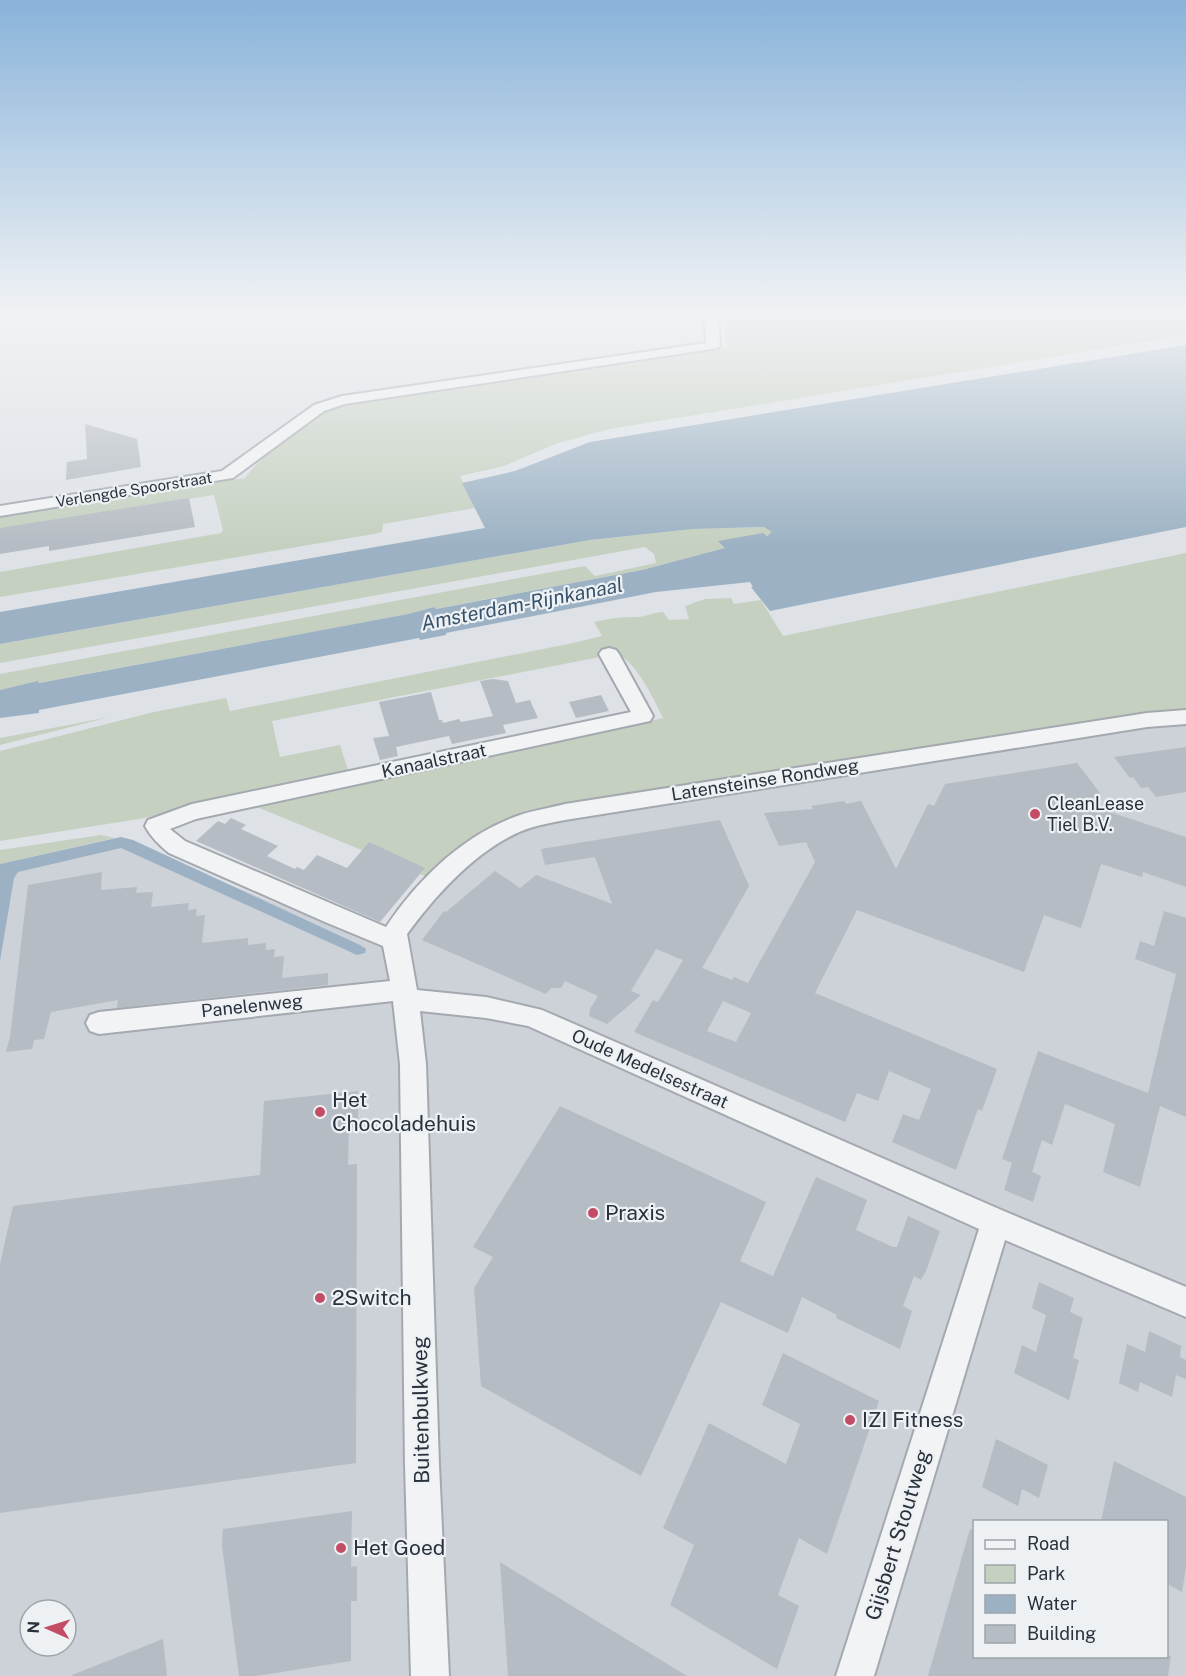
<svg xmlns="http://www.w3.org/2000/svg" width="1186" height="1676" viewBox="0 0 1186 1676" font-family="'Public Sans',sans-serif">
<rect width="100%" height="100%" fill="#dee2e7"/>
<path fill="#cdd1d8" fill-rule="evenodd" d="M1186,701V1676H0V924L13,869L123,842L380,945L449,850L545,802ZM974,1522H1166V1656H974ZM30,1610H66V1646H30Z"/>
<path fill="#c5d0c0" d="M723,312H1186V335L610,429L558,443L504,466L460,476L475,508L383,524L382,532L374,534L0,597V572L221,533L223,530L214,495L0,529V515L245,478C256,461 313,414 332,408L727,348Z
M764,527L772,530V534L723,545L726,548L642,570L435,609L434,607L409,614L0,690V674L579,567L585,566L595,576L656,563L654,554L645,547L0,663V644L590,540L693,529Z
M1186,553V710L746,778L547,806L486,831L458,846L427,877L257,807L663,718C655,701 634,657 615,654L272,721L280,757L340,745L350,776L139,819L0,841V751L154,712L226,698L230,711L573,643L602,636L594,622C610,618 623,617 639,617C647,616 655,612 663,612L669,620L689,619L685,606L705,599L731,598L734,604L761,600L783,636Z
M110,717L0,745V738Z
M101,835L115,838L0,864V850Z"/>
<path fill="#9cb2c4" d="M1186,345V527L770,611L751,587H753L750,582L656,592L446,633V635L420,640L419,638L39,710V713L0,718V690L38,681L39,683L408,614L434,607L436,609L642,570L725,548L718,541L763,533L767,536L772,532L764,527L693,529L590,540L0,644V612L485,528L462,483L515,471L590,442Z
M121,837L133,840L360,945L366,949L365,953L357,955L121,848L18,872L14,878L0,961V864Z"/>
<path fill="#b6bcc3" fill-rule="evenodd" d="M85,424L137,439L141,467L66,480L67,462L87,459Z
M189,498L195,527L49,551V546L0,554V528Z
M493,679L508,681L516,703L530,700L538,718L503,725L506,733L452,744L449,736L396,747L398,756L380,760L373,738L389,736L379,702L431,692L439,720H442L443,723L459,719L461,722L493,716L480,681Z
M601,695L609,711L576,718L569,702Z
M1186,747V792L1156,797L1148,787L1141,788L1133,777L1130,778L1114,757Z
M1077,763L1100,793L1094,807L1186,837V887L1143,872L1142,877L1101,864L1081,928L1044,915L1024,972L857,910L815,993L997,1069L982,1111L978,1109L956,1170L892,1142L903,1114L919,1120L931,1089L889,1071L878,1101L857,1093L845,1122L634,1032L653,1000L658,1002L683,960L656,949L631,991L641,995L607,1024L589,1016L590,1009L598,996L565,981L561,988H551L546,994L422,940L444,911L446,912L495,871L520,888L536,875L612,904L595,857L545,865L541,849L720,820L749,886L702,968L732,980L734,977L748,983L815,862L806,842L779,846L764,813L813,809L811,806L844,801L846,804L861,801L896,869L928,804L934,806L945,784ZM723,1001L751,1013L736,1042L707,1031Z
M231,818L246,825L241,829L278,846L267,856L295,869L297,867L304,870L317,855L347,868L369,842L425,868L380,922L196,841L218,821L225,824Z
M102,872L101,890L137,887L136,893L153,892L151,907L189,903L188,910L197,909L196,916L205,915L202,943L248,938V945L266,943V950L275,949L274,957L284,956L282,978L328,973V985L117,1008L118,1000L51,1012L44,1039L34,1040L32,1049L6,1052L10,1037L28,885Z
M1164,911L1186,918V1117L1160,1106L1140,1187L1103,1172L1115,1124L1065,1104L1052,1145L1042,1140L1032,1172L1041,1176L1033,1202L1004,1190L1012,1163L1002,1159L1038,1051L1148,1093L1176,974L1135,959L1140,941L1154,946Z
M358,1091V1127L349,1128L348,1165L357,1164L356,1463L0,1513V1264L13,1206L260,1175L264,1101Z
M560,1106L766,1202L740,1261L773,1276L816,1177L867,1200L856,1230L893,1247H897L908,1216L940,1231L926,1271L921,1280L914,1276L903,1306L912,1311L900,1349L836,1318L837,1315L802,1297L788,1333L721,1302L641,1476L481,1386L474,1288L493,1257L473,1247Z
M1039,1282L1074,1298L1070,1312L1083,1318L1073,1358L1079,1360L1069,1400L1014,1373L1022,1345L1036,1352L1046,1315L1032,1308Z
M1149,1331L1181,1346L1180,1357L1186,1360V1379L1176,1375L1172,1397L1140,1382L1138,1392L1119,1383L1127,1344L1145,1352Z
M783,1353L879,1401L827,1554L799,1538L778,1595L799,1606L777,1669L670,1605L694,1545L663,1528L709,1423L786,1464L800,1424L762,1405Z
M996,1439L1048,1465L1039,1498L1022,1489L1018,1506L982,1487Z
M1114,1461L1186,1497V1567L1182,1592L1167,1584V1521H1101Z
M352,1511L351,1567L357,1566V1601H351V1661L256,1676H239L222,1546L223,1529Z
M970,1529H975V1656H1171L1168,1676H928Z
M500,1562L687,1676H508Z
M163,1639L167,1676H73L72,1675Z"/>
<g fill="none" stroke-linecap="round" stroke-linejoin="round">
<g stroke="#a4a9b0" stroke-width="4">
<path id="minor" d="M704,312H718L720,345L718,348L345,404L324,411L233,478L0,516V506L222,471L314,405L342,396L706,343Z
M609,648L616,650L619,654L653,716L650,721L196,819L170,829L185,841L386,927C418,879 464,834 520,815C534,810 550,808 565,804L1147,713L1186,710V724L1147,727L565,820C554,822 543,824 533,827C483,842 437,893 407,934L417,990L486,997L542,1010L1006,1212L1186,1287V1317L1005,1240L874,1676H836L979,1229L528,1026L486,1018L420,1011L426,1064L439,1465L449,1676H411L405,1465L400,1064L393,1001L99,1034L90,1031L86,1023L90,1015L99,1012L390,981L383,946L325,922L169,853C159,845 151,837 145,826L148,820L192,804L631,712L599,654L602,650Z"/>
</g>
<use href="#minor" fill="#f1f3f5" fill-rule="evenodd"/>
</g>
<linearGradient id="sky" x2="0" y2="1"><stop stop-color="#89b3da"/><stop offset="0.57" stop-color="#f0f2f4"/><stop offset="1" stop-color="#f0f2f4" stop-opacity="0"/></linearGradient>
<rect width="1186" height="546" fill="url(#sky)"/>
<g fill="#c24d65" stroke="#eef1f4" stroke-width="2">
<circle cx="1035" cy="814" r="6"/>
<circle cx="320" cy="1112" r="6"/>
<circle cx="593" cy="1213" r="6"/>
<circle cx="320" cy="1298" r="6"/>
<circle cx="850" cy="1420" r="6"/>
<circle cx="341" cy="1548" r="6"/>
</g>
<g text-anchor="middle" stroke-width="4.5" stroke-linejoin="round" paint-order="stroke">
<g font-size="15" fill="#29313c" stroke="#eef1f4">
<text transform="translate(134 490) rotate(-9)" y="5">Verlengde Spoorstraat</text>
</g>
<g font-size="18" fill="#29313c" stroke="#eef1f4">
<text transform="translate(434 761) rotate(-12)" y="6">Kanaalstraat</text>
<text transform="translate(765 780) rotate(-9)" y="6">Latensteinse Rondweg</text>
<text transform="translate(252 1006) rotate(-6)" y="6">Panelenweg</text>
<text transform="translate(650 1069) rotate(24)" y="6">Oude Medelsestraat</text>
</g>
<g font-size="18" fill="#29313c" stroke="#eef1f4" text-anchor="start">
<text x="1047" y="810">CleanLease<tspan x="1047" dy="21">Tiel B.V.</tspan></text>
</g>
<g font-size="20" font-style="italic" fill="#37526c" stroke="#eef1f4">
<text transform="translate(522 604) rotate(-11)" y="7">Amsterdam-Rijnkanaal</text>
</g>
<g font-size="21" fill="#29313c" stroke="#eef1f4" text-anchor="start">
<text x="332" y="1107">Het<tspan x="332" dy="24">Chocoladehuis</tspan></text>
<text x="605" y="1220">Praxis</text>
<text x="332" y="1305">2Switch</text>
<text x="862" y="1427">IZI Fitness</text>
<text x="353" y="1555">Het Goed</text>
</g>
<g font-size="21" fill="#29313c" stroke="#eef1f4">
<text transform="translate(421 1410) rotate(-91)" y="7">Buitenbulkweg</text>
<text transform="translate(898 1535) rotate(-73)" y="7">Gijsbert Stoutweg</text>
</g>
</g>
<rect x="973" y="1520" width="195" height="138" fill="#eef1f4" stroke="#9fa4aa" stroke-width="1.5"/>
<rect x="985" y="1540" width="30" height="9" fill="#f1f3f5" stroke="#9fa4aa" stroke-width="1.5"/>
<text x="1027" y="1550" font-size="18" fill="#29313c">Road</text>
<rect x="985" y="1565" width="30" height="18" fill="#c5d0c0" stroke="#9fa4aa" stroke-width="1.5"/>
<text x="1027" y="1580" font-size="18" fill="#29313c">Park</text>
<rect x="985" y="1595" width="30" height="18" fill="#9cb2c4" stroke="#9fa4aa" stroke-width="1.5"/>
<text x="1027" y="1610" font-size="18" fill="#29313c">Water</text>
<rect x="985" y="1625" width="30" height="18" fill="#b6bcc3" stroke="#9fa4aa" stroke-width="1.5"/>
<text x="1027" y="1640" font-size="18" fill="#29313c">Building</text>
<g transform="translate(48 1628) rotate(273)"><circle r="28" fill="#eef1f4" stroke="#9fa4aa" stroke-width="1.5"/>
<path d="M0-4.5L10 22L0 15L-10 22Z" fill="#c24d65"/>
<text y="-9" font-size="16" font-weight="bold" text-anchor="middle" fill="#29313c">N</text>
</g>
</svg>
